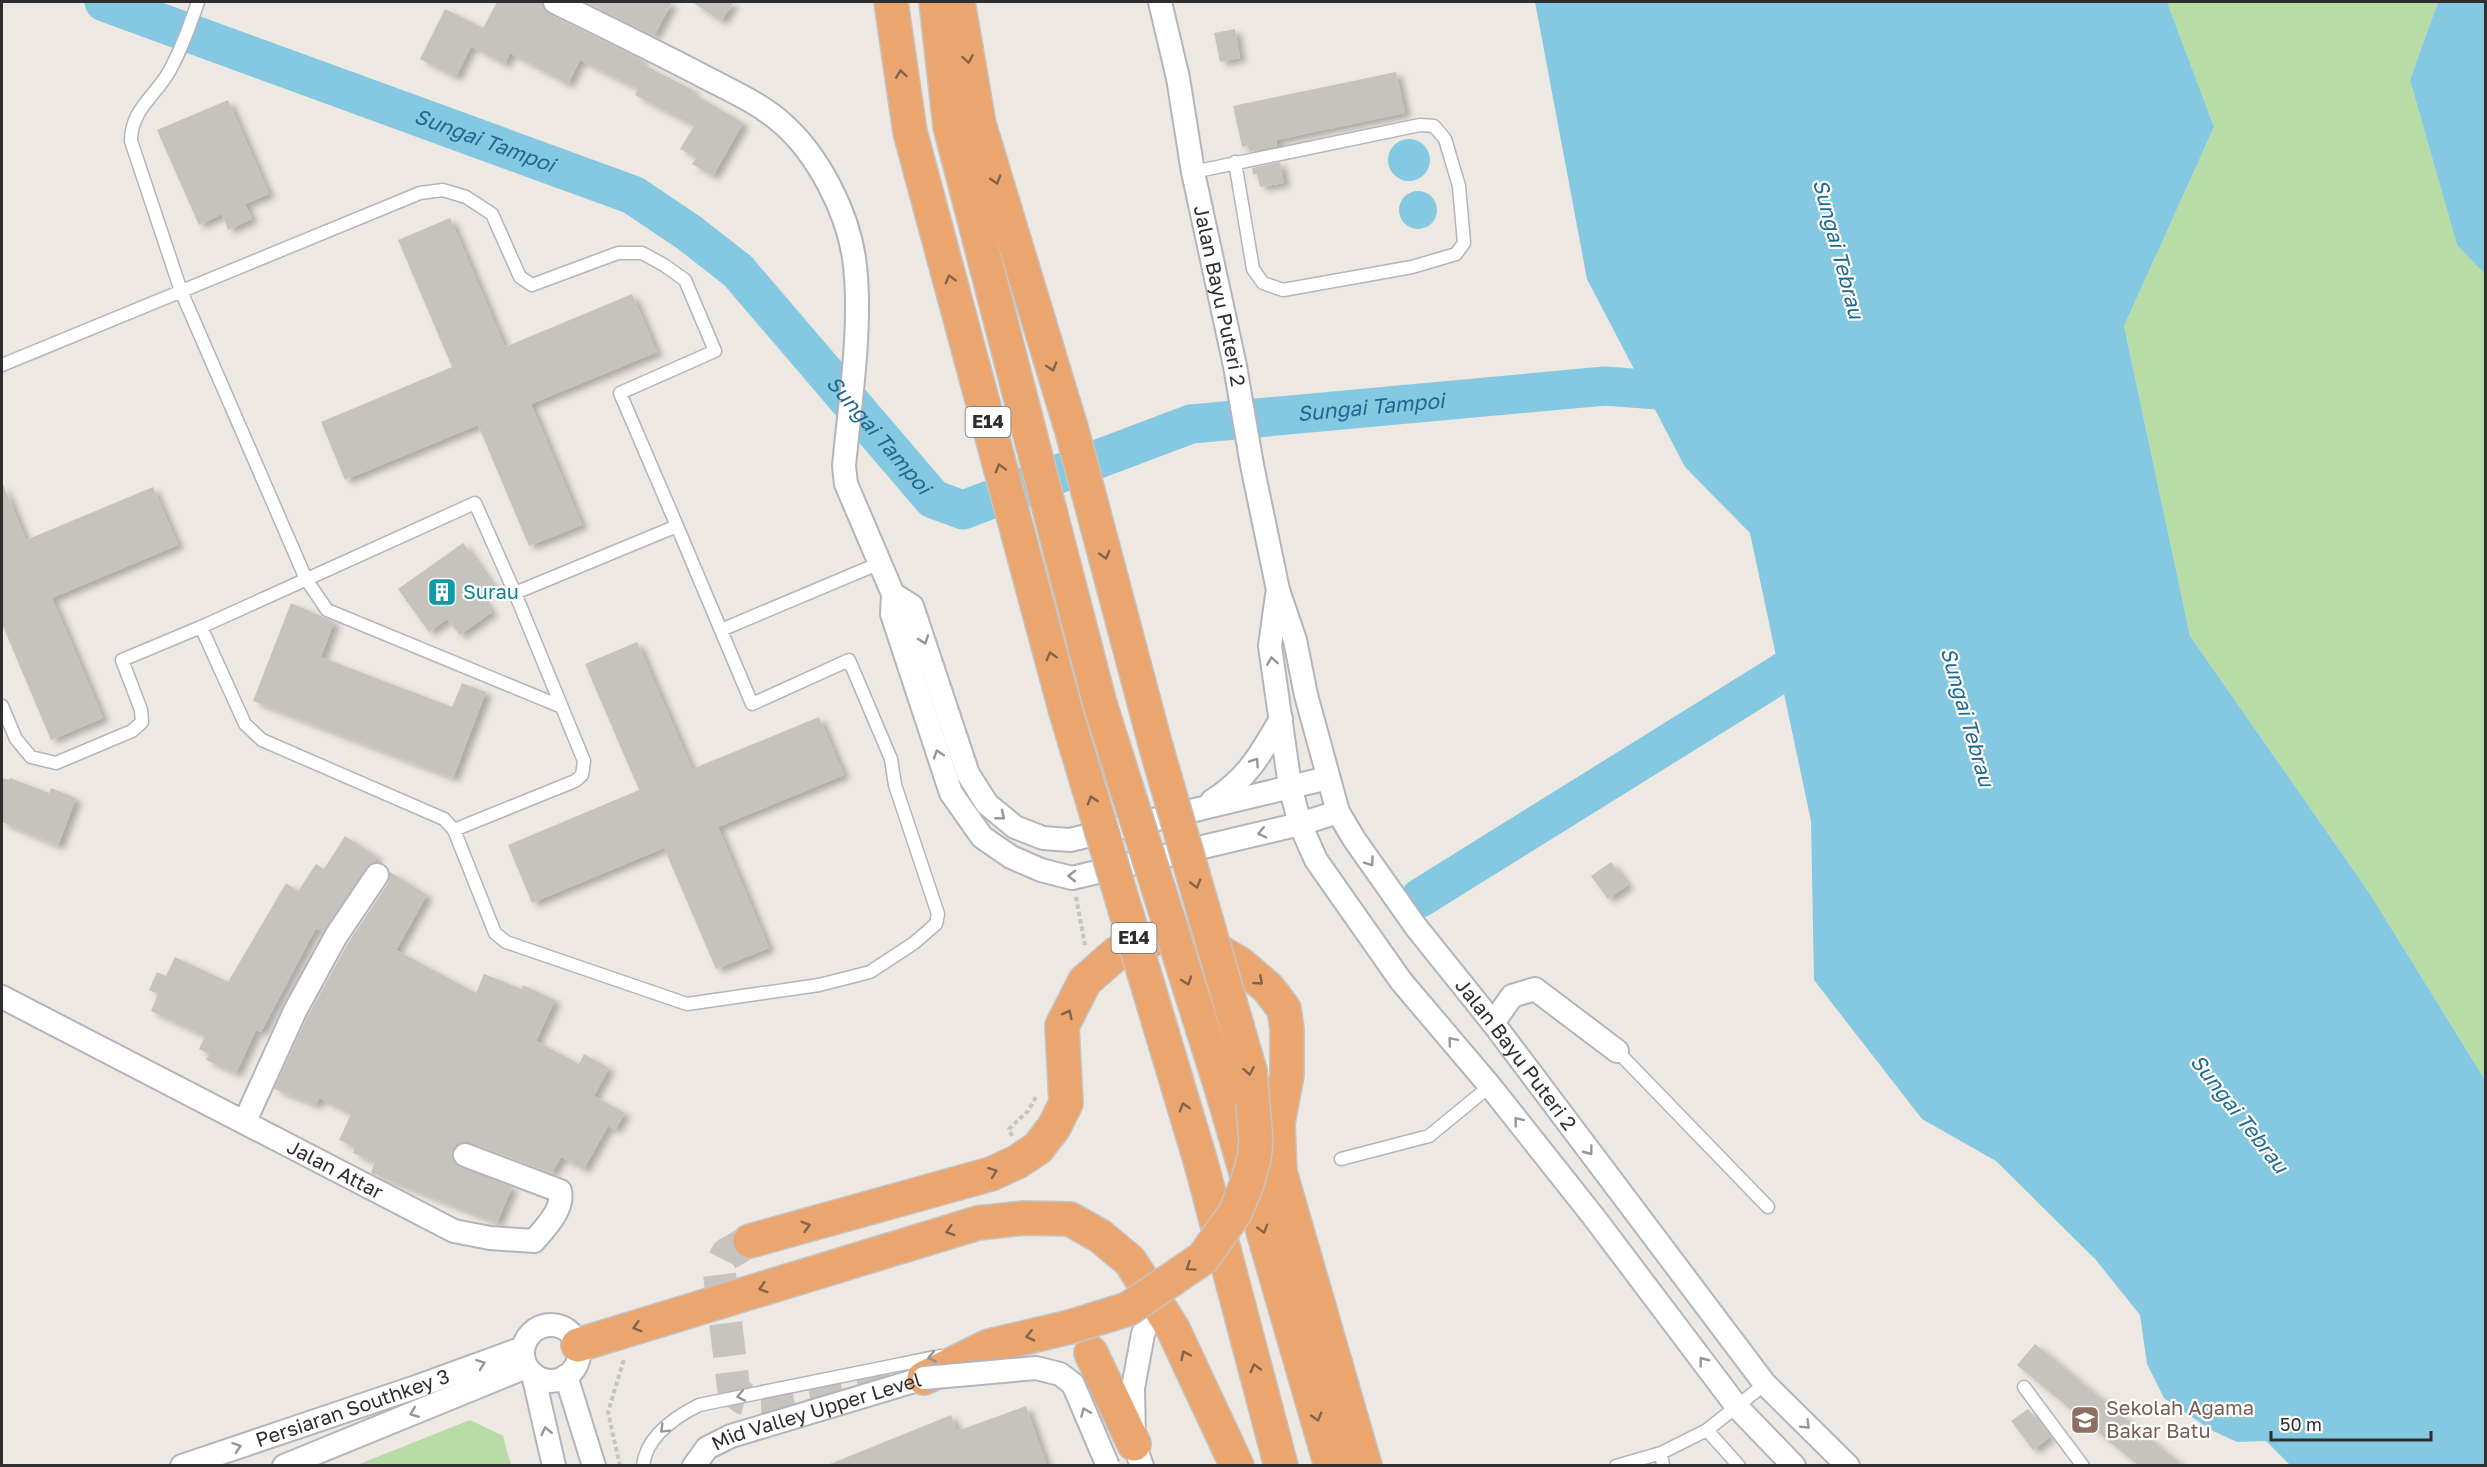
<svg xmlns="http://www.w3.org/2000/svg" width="2487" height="1467" viewBox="0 0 2487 1467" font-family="'Golos Text',sans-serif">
<defs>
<filter id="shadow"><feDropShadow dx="6" dy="4" stdDeviation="3" flood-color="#0004"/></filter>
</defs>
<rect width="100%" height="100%" fill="#ede8e2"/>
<path fill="#b8dca6" d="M2167,2H2438L2410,80L2457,245L2486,274L2485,1080L2370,894L2190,636L2124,326L2214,127Z
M470,1420L503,1436L511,1465H357Z"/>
<path fill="#84c8e1" d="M1535,2H2167L2214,127L2124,326L2190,636L2370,894L2485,1080V1465H2290L2266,1441L2237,1442L2211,1430L2164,1398L2147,1364L2140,1315L2096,1260L1996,1161L1922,1119L1814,980L1811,821L1750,533L1685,467L1587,279Z
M2438,2H2485V274L2457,245L2410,80Z
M1388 160a21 21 0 1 1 42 0a21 21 0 1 1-42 0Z
M1399 210a19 19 0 1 1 38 0a19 19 0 1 1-38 0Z"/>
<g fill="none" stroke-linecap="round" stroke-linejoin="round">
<g stroke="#84c8e1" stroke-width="39">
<path id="s1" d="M104,2L633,195L688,232L738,271L933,499L963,510L1191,424L1605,386L1697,393"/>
<path d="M1420,898L1825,646"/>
</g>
</g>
<path fill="#c6c3bd" filter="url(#shadow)" d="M497,2H542L544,9L549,14L642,60L640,63L693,90L692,93L743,123L713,176L692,164L696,158L680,149L694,126L635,95L638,89L580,60L568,84L510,53L505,64L471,46L456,77L420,59L445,9L483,28Z
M585,2H672L654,36Z
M692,2H734L721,21Z
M1235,29L1240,58L1220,62L1214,33Z
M1396,72L1405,113L1276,140L1277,146L1249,152L1248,146L1242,147L1233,106Z
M228,100L269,194L245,204L252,219L228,230L222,214L199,225L157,130Z
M1280,162L1284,183L1260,187L1257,174L1253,175L1252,168Z
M450,218L505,347L632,294L657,352L531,404L582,525L529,546L478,425L345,480L321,422L452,367L398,240Z
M2,482L26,540L153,487L178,545L52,598L103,718L51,740L2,624Z
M463,543L493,586L480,595L492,612L460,635L447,619L429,632L398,589Z
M291,603L334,622L321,657L452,707L462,683L486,692L453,778L253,701Z
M637,642L692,769L819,717L844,775L718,827L769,948L716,969L664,848L532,903L508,845L639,790L585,664Z
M2,778L9,780L10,778L49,793L51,788L76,798L58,846L2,822Z
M345,836L377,857L374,862L366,867L323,932L316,928L261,1032L256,1030L236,1073L206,1060L209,1054L199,1049L205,1036L151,1011L158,994L149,990L157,972L166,976L175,957L228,982L286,883L298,891L316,864L324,869Z
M1611,862L1628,885L1608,899L1591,876Z
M390,872L427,895L396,950L476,993L484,974L522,989L523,985L555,1000L536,1041L579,1064L584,1054L609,1068L594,1096L625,1113L615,1130L608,1126L584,1169L561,1157L552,1173L470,1142H462L456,1145L452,1157L455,1164L512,1187L497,1223L371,1173L375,1162L353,1153L355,1147L339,1140L351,1114L319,1098L316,1105L274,1089L307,1017L348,943L388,883Z
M2035,1344L2183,1466H2139L2017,1365Z
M1026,1406L1047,1466H825L951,1415L957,1431Z
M2028,1409L2050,1437L2033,1450L2011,1421Z"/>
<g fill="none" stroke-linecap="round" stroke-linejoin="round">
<path stroke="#c7c3be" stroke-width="33" stroke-dasharray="33 16" stroke-linecap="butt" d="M750,1241L727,1254L719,1270L734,1391L743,1398L754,1401L782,1400L939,1365"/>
<g stroke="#b3b4bc" stroke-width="15">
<path id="service" d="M198,2C190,25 182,48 170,70C156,96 131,109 131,141L181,291L306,579L327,610L562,707
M1193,172L1420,125L1434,126L1445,139L1459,186L1464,243L1456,254L1412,267L1283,290L1263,283L1253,269L1235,162
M2,365L420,193L443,190L466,197L492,214L520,277L532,285L618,253H642L664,265L685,280L715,351L620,393L677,526L515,593
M201,627L245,724L262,740L444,819L454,830L495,933L506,942L687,1004L819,985L870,972L914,943L936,924L938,914L895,785L891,759L849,660L752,704L677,526
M721,630L880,563
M2,706L16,739L31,757L56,763L132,731L142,722L141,710L122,660L201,627L475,503L515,593L584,761L582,775L575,781L454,830
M1617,1051L1768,1207
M1341,1159L1429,1136L1490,1086
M2024,1387L2083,1466
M1707,1430L1739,1466
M1661,1453L1663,1466
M643,1466C646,1436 675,1417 699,1405L941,1356
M1616,1466L1661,1453L1707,1430L1765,1384"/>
</g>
<g stroke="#b3b4bc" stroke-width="26">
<g id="minor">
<path d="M555,2C604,26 653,50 701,75C729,90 760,103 783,124C818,155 847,211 854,258C863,321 850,402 844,466L846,484L893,594L892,614L951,793L982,837L1011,857L1041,870L1072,878L1300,824L1338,812"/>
<path id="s2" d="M1160,2L1178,78L1193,172L1235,366L1252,465L1278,590L1295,640L1306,695L1338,812L1354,839L1416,927L1493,1023L1765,1384L1848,1466"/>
<path d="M893,594L912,606L968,774L987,804L1015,827L1043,838L1070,840L1328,778"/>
<path d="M1277,595L1270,646L1290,786L1300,824L1316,860L1401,981L1490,1086L1593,1216L1738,1408L1794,1466"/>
<path d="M1212,801C1247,779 1261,754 1281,719"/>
<path id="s3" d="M2,997L454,1231L490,1238L534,1241C546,1227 564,1209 560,1191L465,1155"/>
<path d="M1493,1023L1512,996L1535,989L1617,1051"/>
<path d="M245,1121L295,1011L336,936L377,875"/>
<circle cx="551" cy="1353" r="28"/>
<path d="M533,1374L554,1466"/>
<path d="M566,1376L594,1466"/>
<path id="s4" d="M182,1466L416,1387L523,1348"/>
<path d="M284,1466L526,1367"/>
<path id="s5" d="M694,1466L707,1448L731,1436L924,1378"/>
<path d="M1142,1466L1134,1444L1133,1388L1143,1334L1155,1300"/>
</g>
</g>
<g stroke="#c4c4c4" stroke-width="36">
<path id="motorway" d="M891,2L910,132L1066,712
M936,2L950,126L1100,704
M958,2L979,124L1072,431L1156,747
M1223,1093L1331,1466
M1201,1163L1281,1466
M750,1241L991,1174L1017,1162L1038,1148L1054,1127L1066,1103L1062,1026L1085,981L1117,953L1159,937L1203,942L1240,964L1268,988L1284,1009L1287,1029V1075L1278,1123L1280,1172L1365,1466
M578,1345L978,1223L1024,1218L1070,1219L1100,1236L1130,1261L1173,1329L1237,1466
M1091,1353L1134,1444
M924,1378L989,1346L1070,1327"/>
</g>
<path stroke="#c4c4c4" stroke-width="4" stroke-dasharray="4.5 3" stroke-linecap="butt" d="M1076,897L1085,945
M1012,1136L1009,1129L1028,1111L1036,1097
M620,1466L608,1412L624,1359"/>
<use href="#service" stroke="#fff" stroke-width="12"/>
<use href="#minor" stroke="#fff" stroke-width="22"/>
<use href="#motorway" stroke="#eba56f" stroke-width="33"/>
<g stroke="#b3b4bc" stroke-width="26" stroke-linecap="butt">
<path id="minor-bridge" d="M924,1378L1036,1368L1060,1374L1073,1384L1108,1466"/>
</g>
<g stroke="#c4c4c4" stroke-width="36" stroke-linecap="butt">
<path id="motorway-bridge" d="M1100,704L1223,1093
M1066,712L1201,1163
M1070,1327L1128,1309L1203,1258L1235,1213L1247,1183L1254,1159L1256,1141L1250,1071L1156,747"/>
</g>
<use href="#minor-bridge" stroke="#fff" stroke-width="22"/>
<use href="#motorway-bridge" stroke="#eba56f" stroke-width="33"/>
</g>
<defs><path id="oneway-chevron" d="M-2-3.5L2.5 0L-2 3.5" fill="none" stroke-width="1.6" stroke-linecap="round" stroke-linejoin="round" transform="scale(1.5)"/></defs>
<g stroke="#83644b">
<use href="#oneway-chevron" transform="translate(968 59) rotate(80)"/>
<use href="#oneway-chevron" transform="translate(901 74) rotate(-98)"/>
<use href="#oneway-chevron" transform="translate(996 180) rotate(73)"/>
<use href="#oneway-chevron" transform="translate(950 279) rotate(-105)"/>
<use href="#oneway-chevron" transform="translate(1052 367) rotate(73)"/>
<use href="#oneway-chevron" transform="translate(1000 468) rotate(-105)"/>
<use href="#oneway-chevron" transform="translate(1105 555) rotate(75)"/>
<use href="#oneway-chevron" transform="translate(1051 656) rotate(-105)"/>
<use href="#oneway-chevron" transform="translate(1092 800) rotate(-107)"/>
<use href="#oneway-chevron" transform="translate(1196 884) rotate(74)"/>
<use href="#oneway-chevron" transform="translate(1187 981) rotate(72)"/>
<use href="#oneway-chevron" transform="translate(1259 981) rotate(41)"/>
<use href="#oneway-chevron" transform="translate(1068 1014) rotate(-63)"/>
<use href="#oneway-chevron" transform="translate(1249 1071) rotate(80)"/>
<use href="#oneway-chevron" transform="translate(1184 1107) rotate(-107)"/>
<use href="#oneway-chevron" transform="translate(993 1172) rotate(-21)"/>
<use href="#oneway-chevron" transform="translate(806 1226) rotate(-16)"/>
<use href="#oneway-chevron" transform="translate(1263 1229) rotate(74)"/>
<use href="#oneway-chevron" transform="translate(950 1231) rotate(163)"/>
<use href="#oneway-chevron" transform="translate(1190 1267) rotate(146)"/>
<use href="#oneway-chevron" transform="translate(763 1288) rotate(163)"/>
<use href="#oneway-chevron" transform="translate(637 1327) rotate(163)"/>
<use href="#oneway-chevron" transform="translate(1030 1336) rotate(167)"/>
<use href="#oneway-chevron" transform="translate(1185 1355) rotate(-115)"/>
<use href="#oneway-chevron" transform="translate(1255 1368) rotate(-105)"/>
<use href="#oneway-chevron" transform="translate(1317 1417) rotate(74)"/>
</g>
<g stroke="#969696">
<use href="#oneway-chevron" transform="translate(924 640) rotate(71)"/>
<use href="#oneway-chevron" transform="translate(1272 661) rotate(-99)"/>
<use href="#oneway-chevron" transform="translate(938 754) rotate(-108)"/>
<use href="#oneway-chevron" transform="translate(1255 762) rotate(-56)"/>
<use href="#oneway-chevron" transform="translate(1001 816) rotate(39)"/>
<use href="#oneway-chevron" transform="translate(1262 833) rotate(167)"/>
<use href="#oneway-chevron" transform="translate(1370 862) rotate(55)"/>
<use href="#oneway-chevron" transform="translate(1072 876) rotate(-179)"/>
<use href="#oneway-chevron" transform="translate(1452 1041) rotate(-130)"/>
<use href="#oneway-chevron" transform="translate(1518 1121) rotate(-128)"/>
<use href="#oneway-chevron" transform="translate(1589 1151) rotate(53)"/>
<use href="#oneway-chevron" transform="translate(932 1357) rotate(169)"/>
<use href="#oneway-chevron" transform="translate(1703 1361) rotate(-127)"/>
<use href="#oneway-chevron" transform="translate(481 1364) rotate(-20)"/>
<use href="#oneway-chevron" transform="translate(741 1396) rotate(169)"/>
<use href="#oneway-chevron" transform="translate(1085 1412) rotate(-113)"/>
<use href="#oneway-chevron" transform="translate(414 1413) rotate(158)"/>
<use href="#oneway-chevron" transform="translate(1806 1425) rotate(44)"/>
<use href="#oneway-chevron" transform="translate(664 1429) rotate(135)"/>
<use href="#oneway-chevron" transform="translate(546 1431) rotate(-103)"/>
<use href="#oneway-chevron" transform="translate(237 1447) rotate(-19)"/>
</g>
<defs>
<g id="building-square" transform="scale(1.5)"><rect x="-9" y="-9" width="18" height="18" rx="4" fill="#0f9aa8" stroke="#fff"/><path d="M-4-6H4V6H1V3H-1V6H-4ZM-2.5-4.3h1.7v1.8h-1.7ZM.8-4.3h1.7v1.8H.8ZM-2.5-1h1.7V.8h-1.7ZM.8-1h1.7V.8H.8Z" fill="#fff"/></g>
<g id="school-square" transform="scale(1.5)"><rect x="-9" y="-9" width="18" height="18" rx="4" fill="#8d6e63" stroke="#fff"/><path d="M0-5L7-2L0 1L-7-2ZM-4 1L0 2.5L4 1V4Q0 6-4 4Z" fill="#fff"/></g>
</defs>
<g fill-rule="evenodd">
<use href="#building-square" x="442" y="592"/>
<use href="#school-square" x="2085" y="1420"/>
</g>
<g text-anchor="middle" stroke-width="4.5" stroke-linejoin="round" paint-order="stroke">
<g fill="#fff" stroke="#6d6d6d" stroke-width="1.5">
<rect x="965.5" y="407" width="45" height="30" rx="4.5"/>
<rect x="1111.5" y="923" width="45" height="30" rx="4.5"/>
</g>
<g font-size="18" font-weight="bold" fill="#2e2e2e">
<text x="988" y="428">E14</text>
<text x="1134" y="944">E14</text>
</g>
<g font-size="20" fill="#2e2e2e" stroke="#fff">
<text dy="7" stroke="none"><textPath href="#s2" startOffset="300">Jalan Bayu Puteri 2</textPath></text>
<text dy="7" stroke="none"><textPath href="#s2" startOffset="1131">Jalan Bayu Puteri 2</textPath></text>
<text dy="7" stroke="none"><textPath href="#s3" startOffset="375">Jalan Attar</textPath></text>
<text dy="7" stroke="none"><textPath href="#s4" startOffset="180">Persiaran Southkey 3</textPath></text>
<text dy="7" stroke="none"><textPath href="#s5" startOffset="138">Mid Valley Upper Level</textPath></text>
</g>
<g font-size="20" fill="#0d838f" stroke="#fff" text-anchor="start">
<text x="463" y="599">Surau</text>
</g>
<g font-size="20" fill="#785e54" stroke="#fff" text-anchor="start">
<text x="2106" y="1415">Sekolah Agama<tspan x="2106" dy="23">Bakar Batu</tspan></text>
</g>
<g font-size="21" font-style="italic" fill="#1f6990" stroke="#fff">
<text dy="7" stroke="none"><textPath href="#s1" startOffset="405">Sungai Tampoi</textPath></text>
<text transform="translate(1838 249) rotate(75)" y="7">Sungai Tebrau</text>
<text dy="7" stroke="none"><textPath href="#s1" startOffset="1449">Sungai Tampoi</textPath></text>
<text dy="7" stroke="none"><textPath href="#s1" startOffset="909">Sungai Tampoi</textPath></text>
<text transform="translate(1967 717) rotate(74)" y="7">Sungai Tebrau</text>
<text transform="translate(2239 1114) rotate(52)" y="7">Sungai Tebrau</text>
</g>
</g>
<rect width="2487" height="1467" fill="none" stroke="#2e2e2e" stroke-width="6"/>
<path d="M2271 1431v9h160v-9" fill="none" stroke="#2e2e2e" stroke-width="3"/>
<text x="2280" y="1431" font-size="18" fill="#2e2e2e" stroke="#ffffff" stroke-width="4.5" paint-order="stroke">50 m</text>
</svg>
